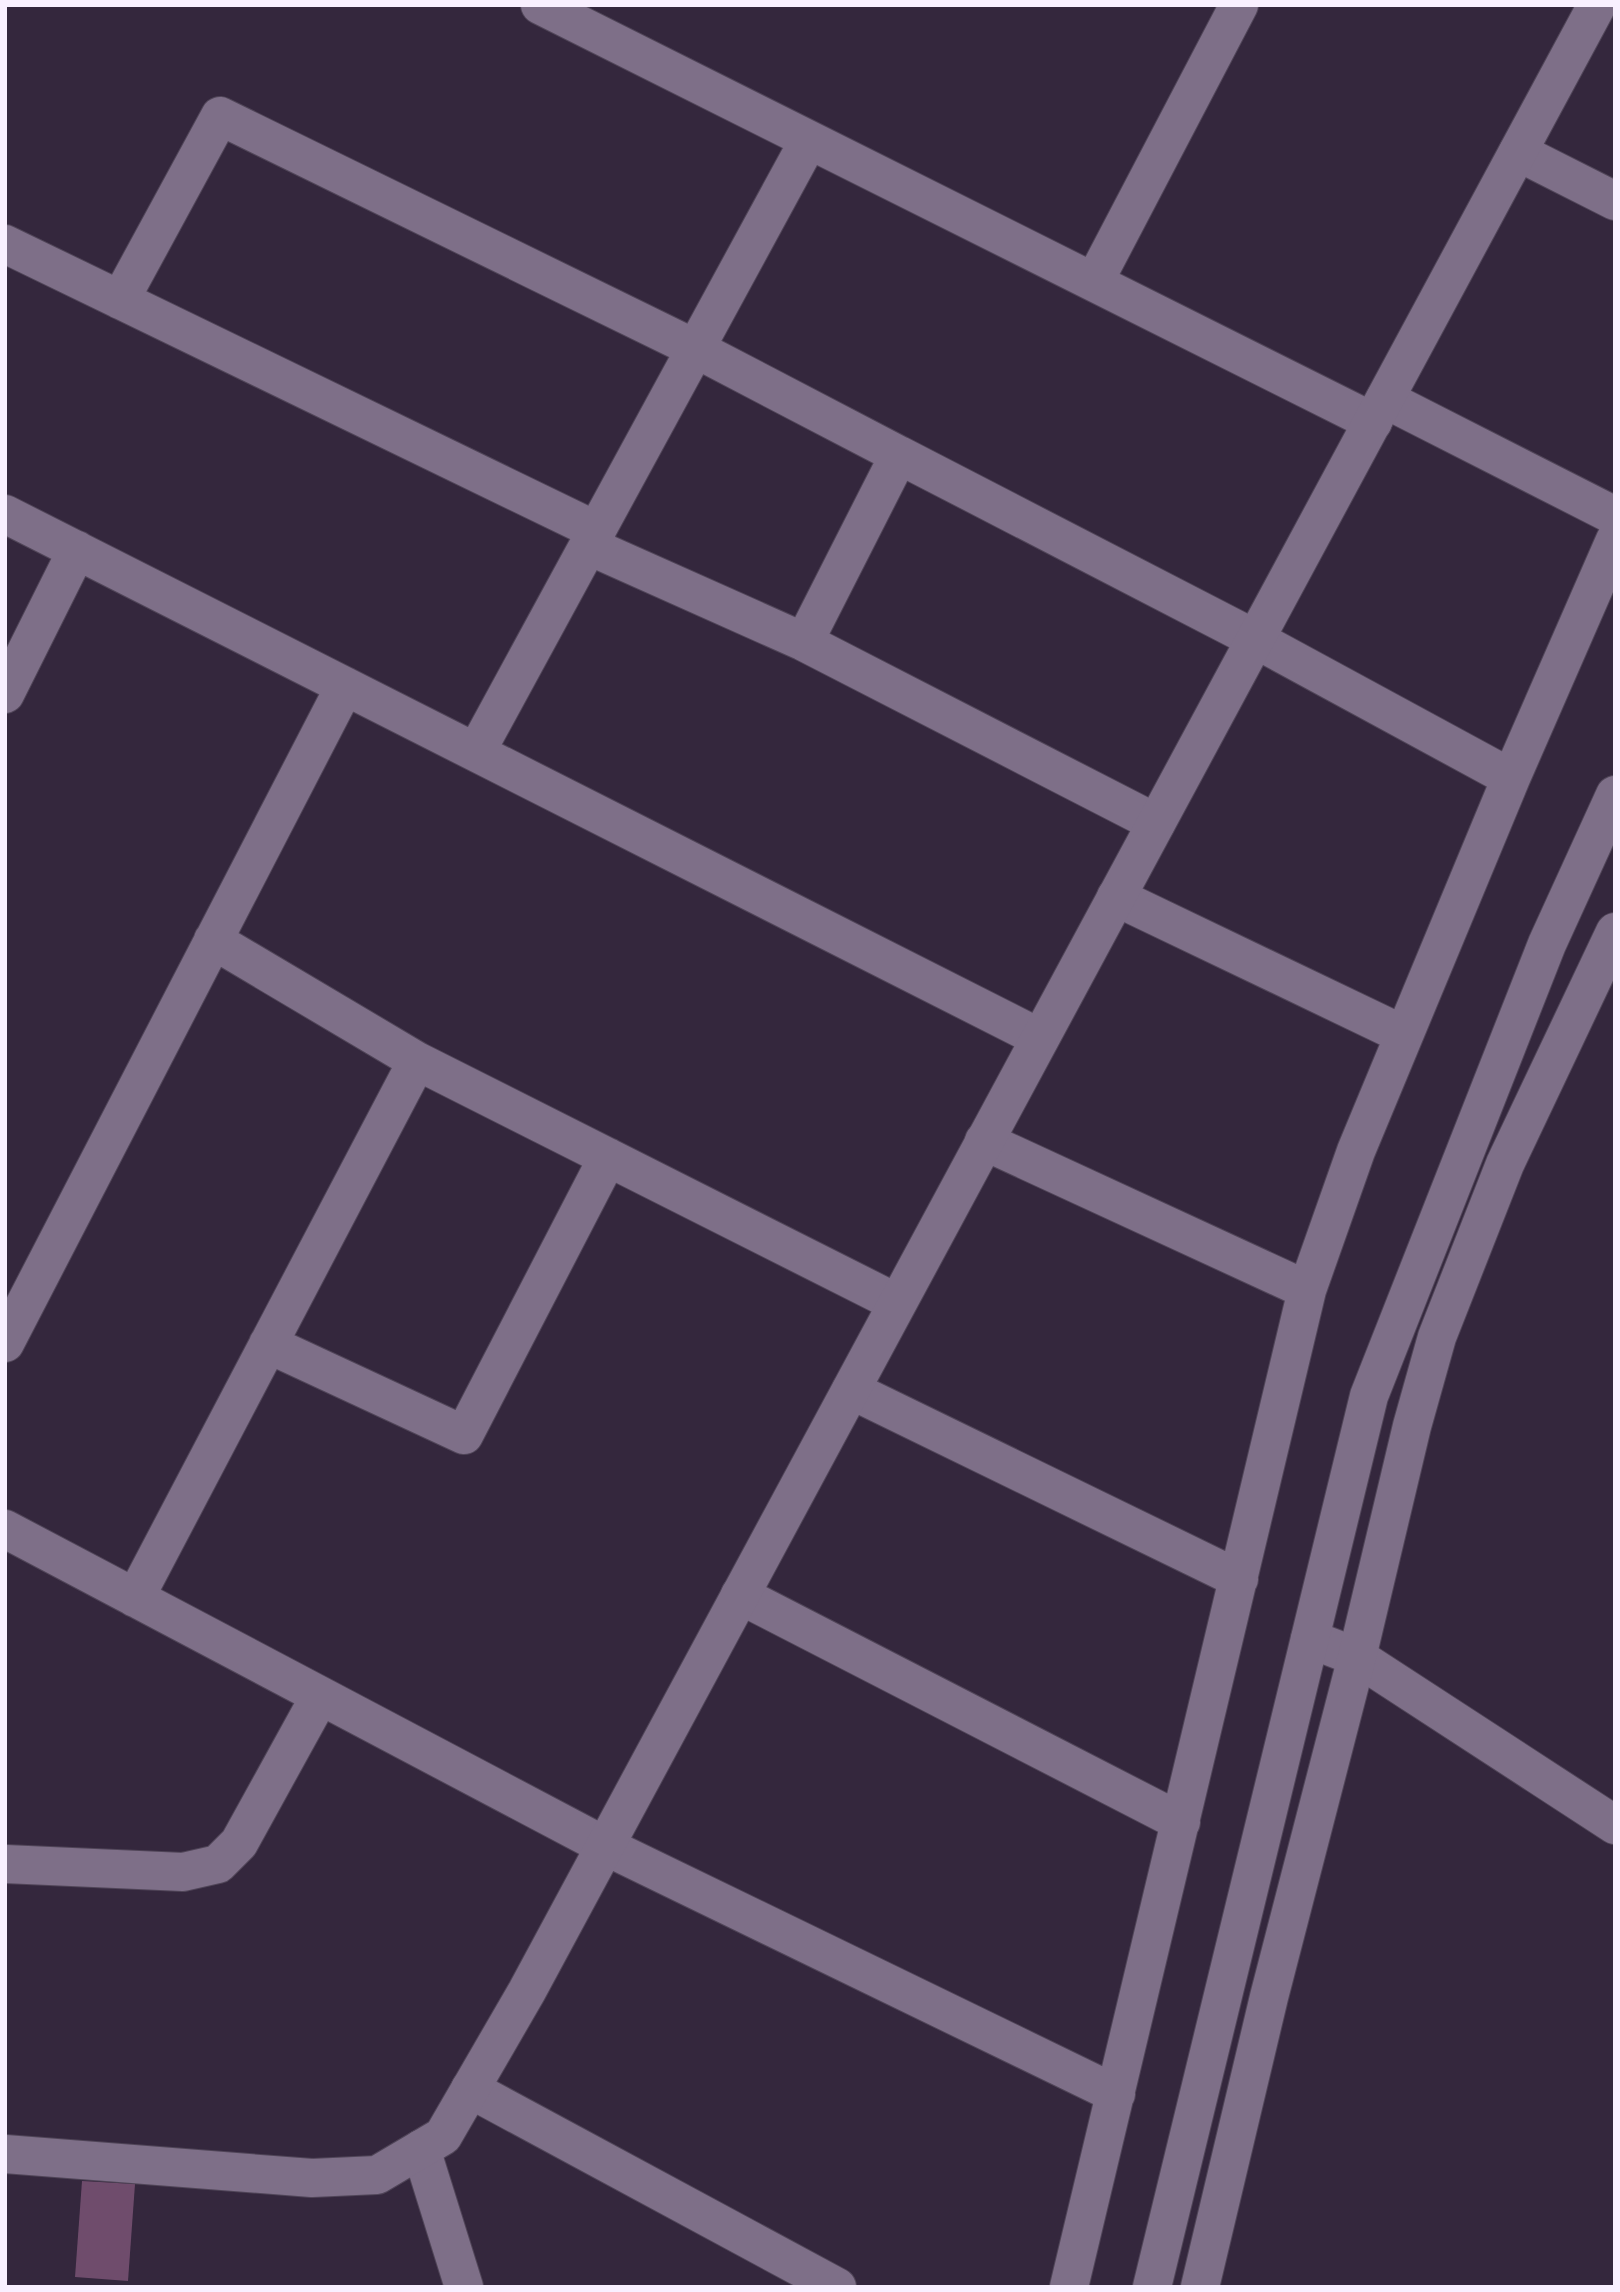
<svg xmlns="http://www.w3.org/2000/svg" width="1620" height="2292" viewBox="0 0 1620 2292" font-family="'Fira Sans Condensed',sans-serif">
<rect width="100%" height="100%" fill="#34273d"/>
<path fill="#6f4c6c" d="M82,2181L135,2184L128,2281L75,2277Z"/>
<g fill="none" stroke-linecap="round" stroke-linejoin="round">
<g stroke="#504558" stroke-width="40">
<path id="minor" d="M540,5L1373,422
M1518,152L1615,201
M5,244L597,531
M1094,282L1239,5
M120,300L220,116L696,349L899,455
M1385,399L1615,516
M5,514L1040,1038
M589,546L804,642
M5,694L77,550
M476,752L809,140
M1156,823L804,642L899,455L1255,639L1511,778
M1116,897L1404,1035
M213,940L417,1061
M984,1141L1307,1290
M5,1343L345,686
M268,1344L464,1435L608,1157
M851,1390L1239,1579
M5,1529L605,1846L1116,2094
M740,1595L1181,1822
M135,1598L417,1061L897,1303
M1310,1639L1357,1657L1615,1825
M5,1864L183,1872L218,1864L239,1843L320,1696
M470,2089L837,2287
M421,2149L464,2287
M1069,2287L1307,1290L1356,1151L1511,778L1615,540"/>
</g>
<g stroke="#504558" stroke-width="40">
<path id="tertiary" d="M5,2154L312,2178L377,2175L443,2136L527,1991L1597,5"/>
</g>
<g stroke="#504558" stroke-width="40">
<path id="secondary" d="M1152,2287L1369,1396L1547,944L1615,795
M1200,2287L1269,1997L1357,1657L1412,1426L1437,1337L1505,1164L1615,932"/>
</g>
<use href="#minor" stroke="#7e6f88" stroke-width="38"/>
<use href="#tertiary" stroke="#7e6f88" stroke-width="38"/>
<use href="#secondary" stroke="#7e6f88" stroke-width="38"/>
</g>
<rect width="1620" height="2292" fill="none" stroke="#f9f0ff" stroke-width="14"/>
</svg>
